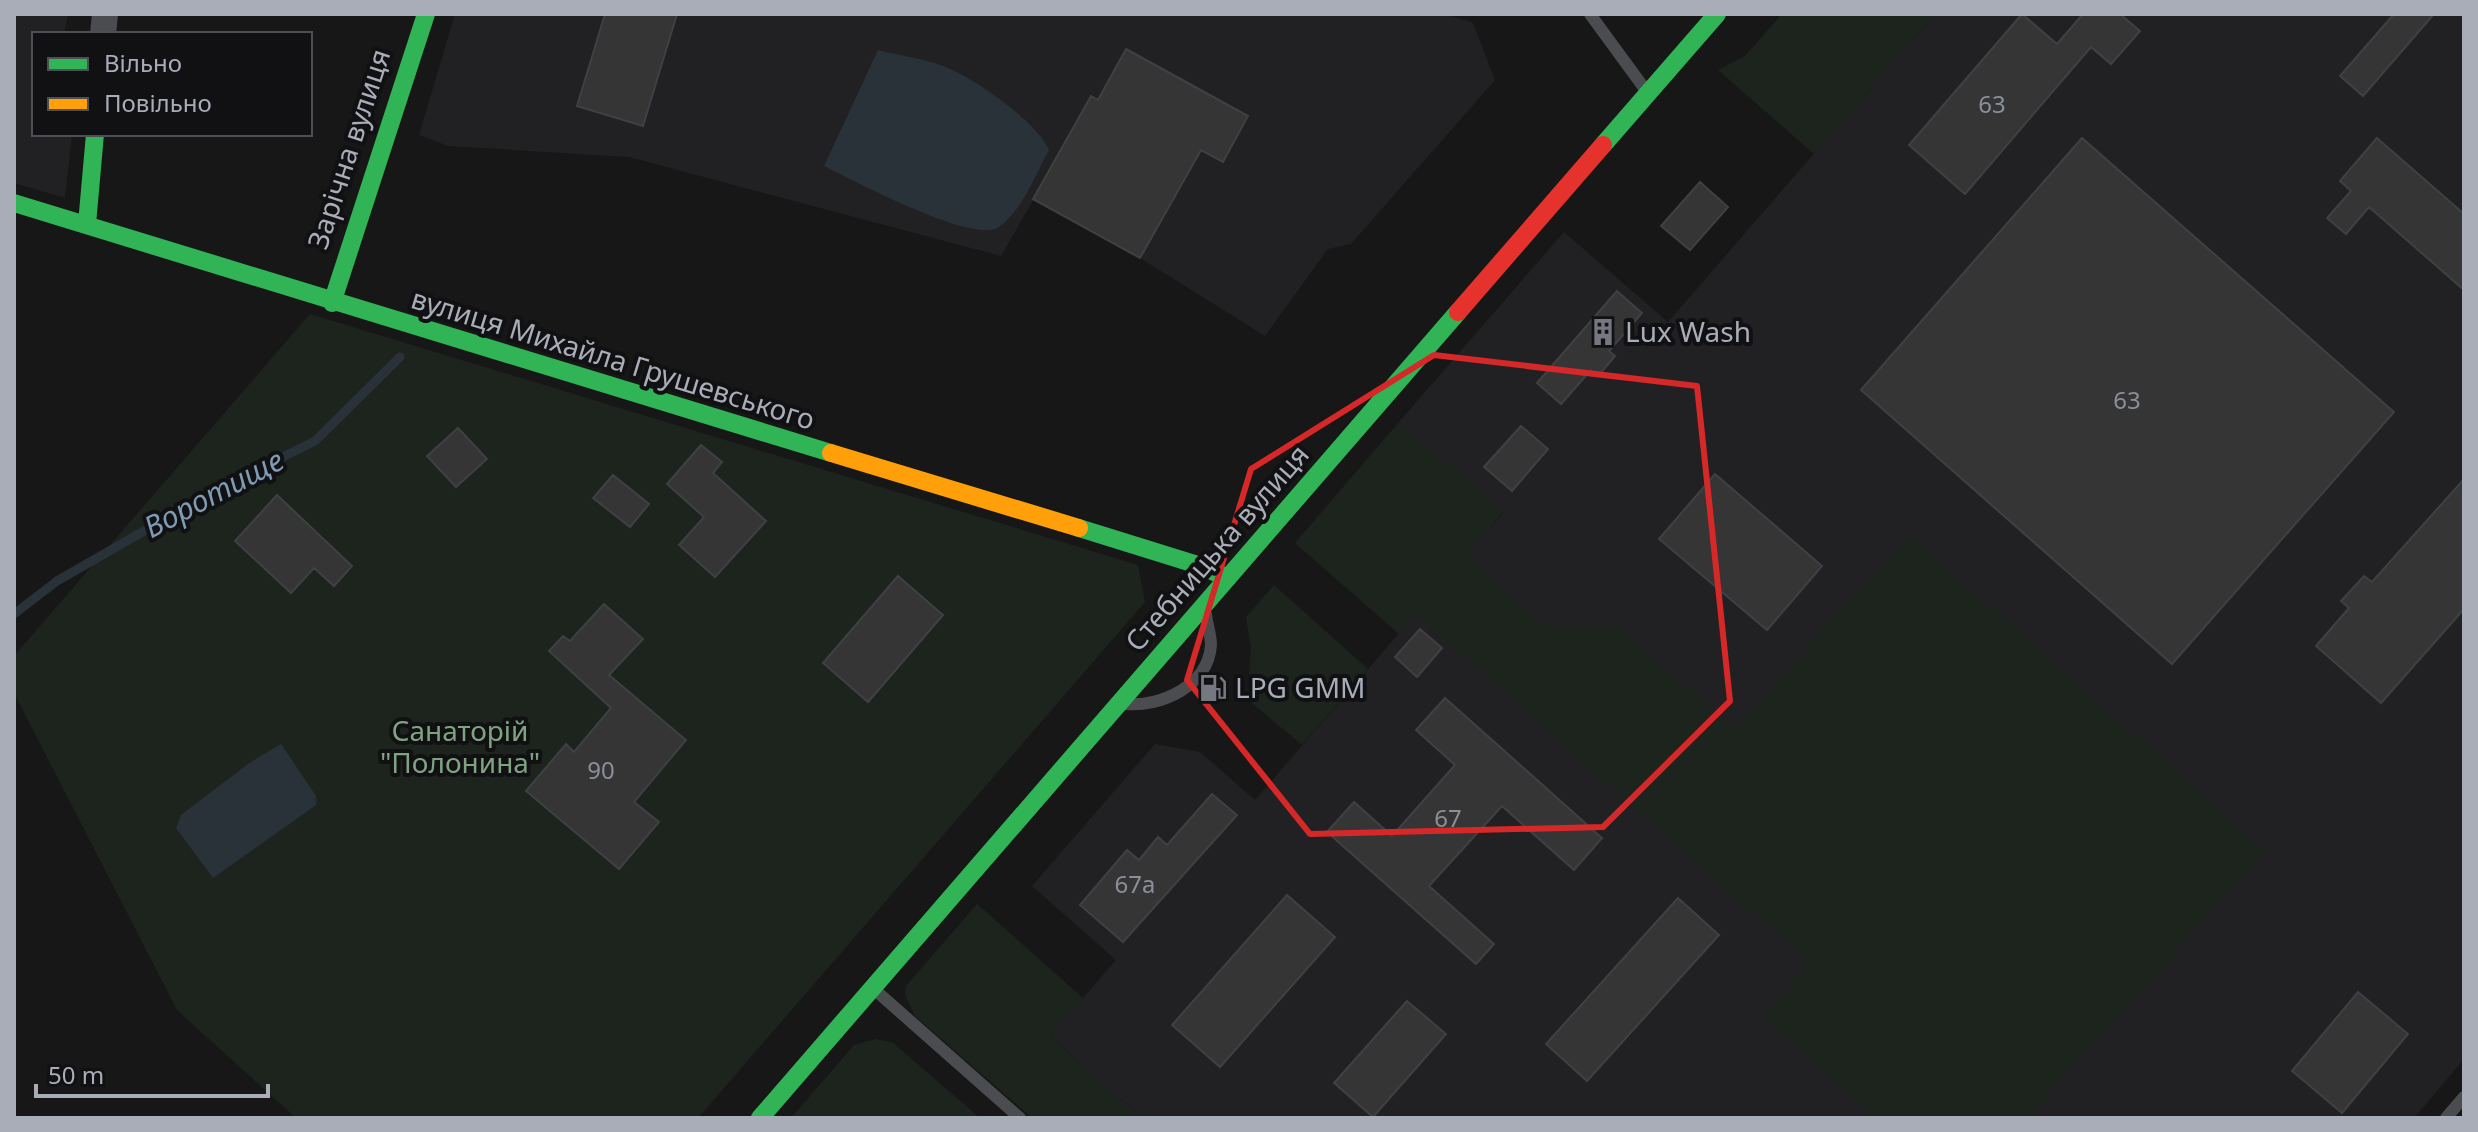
<svg xmlns="http://www.w3.org/2000/svg" width="2478" height="1132" viewBox="0 0 2478 1132" font-family="'Noto Sans',sans-serif">
<rect width="100%" height="100%" fill="#171717"/>
<path fill="#212123" d="M14,14H68L64,34H34V134H72L65,198L14,183Z
M455,14H1445L1473,23L1495,80L1351,244L1328,249L1265,336L1140,258L1034,199L1001,256L629,157L448,146L419,135Z
M1935,14H2464V1059L2414,1118H1142L1050,1036L1116,960L1032,886L1155,744L1200,752L1255,800L1503,513L1399,422L1564,232L1668,322Z"/>
<path fill="#1d241e" d="M1782,14H1935L1814,154L1718,70L1745,56Z
M310,314L1138,565L1145,602L698,1118H296L177,1010L14,693V656Z
M1399,422L1503,512L1467,556L1547,626L1619,627L1734,728L1910,536L2266,851L2027,1118H1876L1761,1017L1810,963L1416,614L1399,634L1295,543Z
M1274,585L1368,669L1302,745L1247,699L1251,648L1246,617Z
M977,904L1083,998L1050,1036L1142,1118H1032L915,1016L905,995L906,986Z
M876,1039L892,1042L980,1118H791L854,1045Z"/>
<path fill="#2a3239" d="M878,50C901,56 929,59 950,69C978,81 1037,122 1049,150C1035,176 1023,209 999,227C974,245 853,180 824,166Z
M281,744L316,796V805L213,878L176,828L181,815L248,764Z"/>
<g fill="none" stroke-linecap="round" stroke-linejoin="round">
<path stroke="#2a3239" stroke-width="9" d="M14,614L57,581L210,493L315,441L400,357"/>
</g>
<path fill="#353536" stroke="#3f4043" stroke-width="2" d="M605,14H677L643,126L577,106Z
M2022,14L2057,44L2083,14H2120L2140,31L2111,64L2091,47L1965,194L1909,145Z
M2394,14H2434L2363,96L2340,76Z
M1126,49L1248,116L1223,162L1201,150L1140,258L1033,199L1091,96L1098,100Z
M2082,138L2394,412L2172,664L1861,390Z
M2377,138L2464,214V290L2369,207L2346,234L2327,218L2351,191L2340,181Z
M1700,182L1728,207L1690,250L1661,226Z
M1617,291L1642,313L1609,351L1615,356L1598,376L1591,370L1561,404L1537,383Z
M1521,426L1548,449L1512,491L1484,467Z
M458,428L487,459L456,487L427,456Z
M701,445L722,462L713,473L766,521L715,577L679,545L704,517L667,484Z
M1715,474L1822,566L1767,630L1659,539Z
M613,475L649,504L630,527L593,498Z
M2464,479V609L2381,703L2316,646L2349,608L2341,601L2364,576L2372,582Z
M277,495L352,566L334,586L314,568L291,593L235,541Z
M898,576L943,615L868,702L823,663Z
M604,604L643,639L609,675L686,740L634,802L659,822L619,869L526,791L566,744L574,752L611,708L549,651L563,636L570,641Z
M1420,629L1442,648L1417,677L1395,657Z
M1445,698L1602,838L1574,870L1502,806L1429,886L1494,944L1476,964L1327,832L1354,802L1392,836L1455,765L1416,730Z
M1212,794L1237,815L1123,942L1080,905L1127,850L1139,860L1158,837L1167,845Z
M1287,895L1335,937L1220,1067L1172,1025Z
M1678,898L1719,935L1587,1081L1546,1044Z
M2358,992L2408,1034L2342,1113L2292,1071Z
M1407,1001L1446,1034L1373,1117L1334,1083Z"/>
<g fill="none" stroke-linecap="round" stroke-linejoin="round">
<path stroke="#4b4c50" stroke-width="12" d="M1590,14L1647,92
M1126,704C1161,707 1208,686 1211,645C1211,635 1207,624 1206,614
M875,990L1020,1118
M2446,1118L2464,1097"/>
<path stroke="#4b4c50" stroke-width="26" d="M103,34L105,14"/>
<path stroke="#30b455" stroke-width="18" d="M1603,145L1717,14
M14,203L831,453
M87,224L95,134
M332,303L426,14
M1079,528L1198,565L1228,578
M760,1118L1458,312"/>
<path stroke="#ff9f0a" stroke-width="18" d="M831,453L1079,528"/>
<path stroke="#e5322d" stroke-width="18" d="M1458,312L1603,145"/>
</g>
<path fill="none" stroke="#d62828" stroke-width="6" stroke-linejoin="round" d="M1434,355L1697,386L1730,701L1603,827L1310,834L1187,680L1251,469Z"/>
<defs>
<g id="building-bare" transform="scale(2.16)"><path d="M-4-6H4V6H1V3H-1V6H-4ZM-2.5-4.3h1.7v1.8h-1.7ZM.8-4.3h1.7v1.8H.8ZM-2.5-1h1.7V.8h-1.7ZM.8-1h1.7V.8H.8Z" fill="#757880" stroke="#111113" stroke-width="2.5" paint-order="stroke"/></g>
<g id="fuel-bare" transform="scale(2.16)"><path d="M-5.5-6h7V0h2V4h1.3V-2.5L3-4.5l.8-.8L6-3V5H2.5V1h-1V6h-7ZM-4.2-4.7v3.2H.2V-4.7Z" fill="#757880" stroke="#111113" stroke-width="2.5" paint-order="stroke"/></g>
</defs>
<g fill-rule="evenodd">
<use href="#building-bare" x="1603" y="332"/>
<use href="#fuel-bare" x="1213" y="688"/>
</g>
<g text-anchor="middle" stroke-width="8" stroke-linejoin="round" paint-order="stroke">
<g font-size="24" fill="#8b8f98">
<text x="1992" y="113">63</text>
<text x="2127" y="409">63</text>
<text x="601" y="779">90</text>
<text x="1448" y="827">67</text>
<text x="1135" y="893">67а</text>
</g>
<g font-size="28" fill="#a8adb8" stroke="#111113">
<text transform="translate(349 149) rotate(-72)" y="10">Зарічна вулиця</text>
<text transform="translate(613 359) rotate(17)" y="10">вулиця Михайла Грушевського</text>
<text transform="translate(1217 548) rotate(-49)" y="10">Стебницька вулиця</text>
</g>
<g font-size="28" fill="#a8adb8" stroke="#111113" text-anchor="start">
<text x="1625" y="342">Lux Wash</text>
<text x="1235" y="698">LPG GMM</text>
</g>
<g font-size="28" fill="#7fa381" stroke="#111113">
<text x="460" y="741">Санаторій<tspan x="460" dy="32">"Полонина"</tspan></text>
</g>
<g font-size="30" font-style="italic" fill="#7f9bb3" stroke="#111113">
<text transform="translate(214 494) rotate(-28)" y="10">Воротище</text>
</g>
</g>
<rect width="2478" height="1132" fill="none" stroke="#a8adb8" stroke-width="32"/>
<rect x="32" y="32" width="280" height="104" fill="#111113" stroke="#4d4f55" stroke-width="2"/>
<rect x="48" y="58" width="40" height="12" fill="#30b455" stroke="#4d4f55" stroke-width="2"/>
<text x="104" y="72" font-size="24" fill="#a8adb8">Вільно</text>
<rect x="48" y="98" width="40" height="12" fill="#ff9f0a" stroke="#4d4f55" stroke-width="2"/>
<text x="104" y="112" font-size="24" fill="#a8adb8">Повільно</text>
<path d="M36 1084v12h232v-12" fill="none" stroke="#a8adb8" stroke-width="4"/>
<text x="48" y="1084" font-size="24" fill="#a8adb8" stroke="#111113" stroke-width="6" paint-order="stroke">50 m</text>
</svg>
